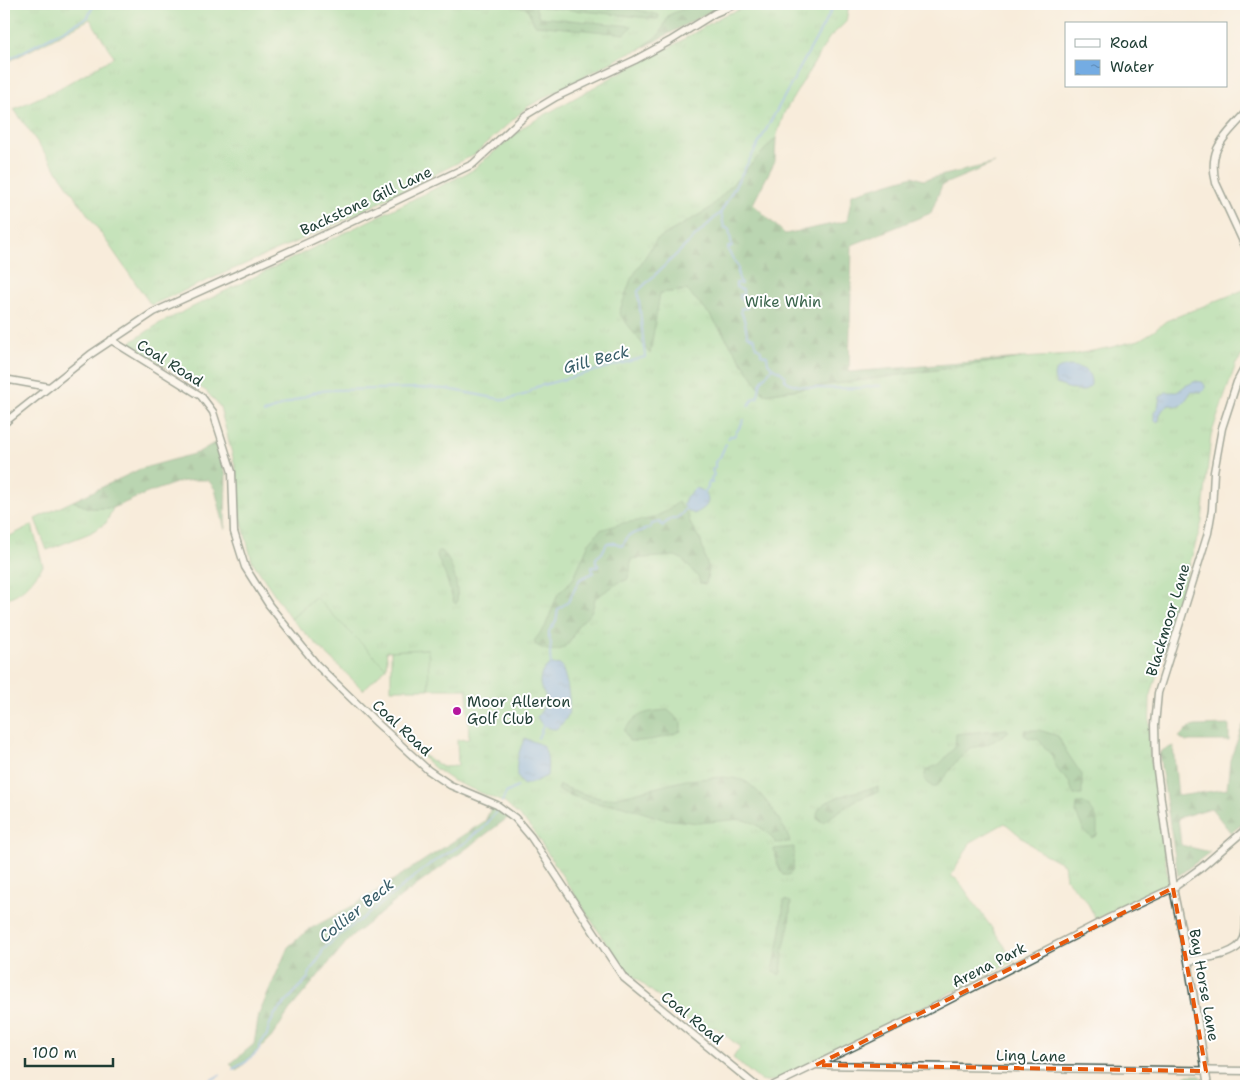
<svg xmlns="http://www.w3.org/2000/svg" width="1250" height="1090" viewBox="0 0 1250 1090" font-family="'Shantell Sans',sans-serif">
<defs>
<pattern id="grass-tufts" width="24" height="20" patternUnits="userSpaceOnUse" patternTransform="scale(1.25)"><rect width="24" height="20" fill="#8bd795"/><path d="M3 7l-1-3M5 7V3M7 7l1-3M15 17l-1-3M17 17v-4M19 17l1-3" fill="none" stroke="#78b981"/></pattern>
<pattern id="forest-firs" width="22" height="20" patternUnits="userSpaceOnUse" patternTransform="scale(1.25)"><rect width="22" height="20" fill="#70b87e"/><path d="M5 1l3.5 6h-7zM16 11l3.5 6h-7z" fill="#5b9768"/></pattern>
<pattern id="water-ripples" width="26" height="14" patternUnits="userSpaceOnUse" patternTransform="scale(1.25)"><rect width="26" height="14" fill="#74ace3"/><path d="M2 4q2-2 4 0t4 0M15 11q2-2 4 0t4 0" fill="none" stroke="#5f8db9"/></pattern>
</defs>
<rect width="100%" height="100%" fill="#fff"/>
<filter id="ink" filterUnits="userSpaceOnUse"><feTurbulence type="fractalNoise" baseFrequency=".02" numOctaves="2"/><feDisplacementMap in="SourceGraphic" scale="10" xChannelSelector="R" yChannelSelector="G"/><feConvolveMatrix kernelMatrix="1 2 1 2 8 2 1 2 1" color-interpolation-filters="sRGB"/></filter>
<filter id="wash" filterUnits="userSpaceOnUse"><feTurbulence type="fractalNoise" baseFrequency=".0096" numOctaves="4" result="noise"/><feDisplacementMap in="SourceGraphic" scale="20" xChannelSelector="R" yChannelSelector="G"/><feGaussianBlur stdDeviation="1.12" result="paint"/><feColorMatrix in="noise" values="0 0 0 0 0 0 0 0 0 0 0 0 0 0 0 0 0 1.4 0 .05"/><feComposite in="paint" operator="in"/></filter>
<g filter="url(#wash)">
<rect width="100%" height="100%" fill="#f8ecdb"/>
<path fill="url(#grass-tufts)" stroke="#558a64" d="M4,4H509L526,8L527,4H691L690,6L669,15L660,34L639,50L629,53L527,107L475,154L337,224L151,305L14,109L58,89L114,57L90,19L4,64Z
M757,4H849L846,22L829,38L784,113L776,138L709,209L656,240L660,293L687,290L711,316L764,394L1021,358L1072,355L1112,347L1139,340L1154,331L1166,321L1246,289V350L1236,364L1211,435L1202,522L1150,698L1149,747L1169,884L1096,919L1086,900L1066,879L1064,864L1037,850L1005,823L971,842L951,876L958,880L1015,961L775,1081H761L733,1058L740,1047L715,1027L705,1035L621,966L530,826L505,803L453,781L437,770L417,752L443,767L458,766L457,740L469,739L467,689H429L427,649L386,651L387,658L386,668L315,597L291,619L252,561L239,511L236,469L220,407L206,391L128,344L160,323L471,171L525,126L621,72L672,46L724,15Z
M73,501L88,508H113L106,523L90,533L47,550L35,519Z
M32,525L43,566C33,580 22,595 4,599V539Z"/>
<path fill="url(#forest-firs)" stroke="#487a59" d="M509,4H578L609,8L635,9L659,15L658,19L535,6L539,17L632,26L625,34L535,25L527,8Z
M691,4H729L711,11L639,50L660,34L669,15L690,6Z
M776,138L775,161L753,204L785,234L847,221L852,194L913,176L923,180L995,163L942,185L931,213L852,245L849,372L1021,358L764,394L711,316L687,290L660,293L650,354L619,313L631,279L656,240L709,209Z
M216,442L226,475L225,530L215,489L208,480H194L179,482L145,494L113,508H88L73,501L140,469L197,453Z
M678,502L688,515L691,525L701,541L705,558L709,569L706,584L700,583L698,577L682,559L675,556L631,559L630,572L627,580L620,582L595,598C594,602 594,606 592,610C589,617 581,621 577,627C574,632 573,637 570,641C561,654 547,652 536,645L534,641L545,627L558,594L573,579L589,543L600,530L623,523L650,519L667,511Z
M438,551H442C453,562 459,588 457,603H454L446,577L437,556Z
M668,710L681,722V731C665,738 646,742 629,741L624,730C639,712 645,712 668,710Z
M1229,725V741H1190L1186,742L1179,737L1188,728L1195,726Z
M1243,725H1246V821L1231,833L1211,808L1178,818L1181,845L1210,852L1178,876L1159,754L1163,750L1173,746L1178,796L1227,789L1230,760Z
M1007,729L1009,731L996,740L985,745L970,748L955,763L947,774L936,787H932L924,779L926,770L940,764L955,747L956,734Z
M1025,730H1039L1058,736L1066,751L1082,775V795H1074L1069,782L1060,773L1055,765L1053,757L1038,739L1029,738L1024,735Z
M723,777C729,778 736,778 742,780C758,785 786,826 790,842L776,843L767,832L754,823L740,819L699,823L663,819L620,805L599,804L572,796L558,790L559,785L587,795L604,799L618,797L686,780Z
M878,787V792L856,800L823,822L817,819C817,817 817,814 818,811C824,797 863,790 878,787Z
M1077,803H1084C1098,815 1097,817 1097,835L1092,838L1084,831L1076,813Z
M492,806L509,817L401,897L350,938L292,1007L271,1038L237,1071L230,1064L254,1044L259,1014L288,947L308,930L356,904L485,821Z
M794,847L793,869L789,875H783C777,867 775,859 774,849Z
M784,900L791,902L789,925L784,947L781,973L779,975L773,972L781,930Z
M1185,1075H1198L1202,1077L1203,1086H1187Z"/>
<path fill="#8bd795" stroke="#558a64" d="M315,597L386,668L363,690L291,619Z
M428,649L429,689H391V651Z"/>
<path fill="url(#water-ripples)" stroke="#4a748c" d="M1069,366C1081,367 1092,370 1091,385L1084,391H1077L1056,384C1051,371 1056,368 1069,366Z
M1196,381L1202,382L1205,385V389L1202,392H1191C1188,396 1185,402 1181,405C1177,408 1174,405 1170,405C1163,406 1159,415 1159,421L1156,422L1154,420V412L1158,407L1160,397L1166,392H1177L1185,386Z
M695,488C700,489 703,490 706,495C712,505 702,510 694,514L687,510L683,505L686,497Z
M551,664L561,665C566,676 573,705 567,717C564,722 561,725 556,729C546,729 542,726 537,717C541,712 547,702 545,695C544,692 542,691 541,688C538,679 542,668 551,664Z
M525,738C530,741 536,742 541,745C549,750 548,768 547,776L534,782L523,785C521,782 518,778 517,774C515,763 520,748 525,738Z"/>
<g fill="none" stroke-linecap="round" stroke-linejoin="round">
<path stroke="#74ace3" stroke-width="2" d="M4,62L88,17L94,4
M721,213L724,227L729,229L732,247H728L729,252L738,267V276L741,284L736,283V287L743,290V294L740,295V298L746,301L747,308H741C741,316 740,309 743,316C744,318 747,332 747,335L755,339L756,347L761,350V354L767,356L768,363L773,368C768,373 761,379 760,385C759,390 759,394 757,398H754L748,406
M773,368C778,369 781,372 785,376V380C798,391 842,388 860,388C867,388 873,385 880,386
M264,413L318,391L332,390L421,388L447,389L505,400L527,394L536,387L645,357L638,291L721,212L835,4
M728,439L730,436H734L744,420
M704,492L708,488V482L712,483L711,478L714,475L712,470L715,467V462L720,457L726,444
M551,666L550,654L551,643L549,638V631L556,621L558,609L568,602L580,579L593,573L592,567H598V565L596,564V558L602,553L607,543H616L622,546L629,535L650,528L652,524L660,522L662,526L670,519H675L682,514L684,510L688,508
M538,738L544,724
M502,802L506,793L517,787
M233,1069L246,1062L259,1050V1046L267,1035L269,1026L275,1014L308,978L311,970L320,957L323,950L338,936L371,912L430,864L468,841L474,834L481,831L497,811
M207,1082L220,1075
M175,1086L200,1083"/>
</g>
</g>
<g filter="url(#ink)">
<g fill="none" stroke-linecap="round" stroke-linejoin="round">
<g stroke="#40574d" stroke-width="9">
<path id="minor" d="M1246,113C1225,137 1207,148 1216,183L1246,248
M111,340L201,396L213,412L232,472L234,532L245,567L269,605L317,665L377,723L428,770L450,785L497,805L515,818L531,837L624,978L756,1086
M4,379L49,387
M4,413L7,421
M4,423L91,354L154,312L307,243L473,164L526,115L556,97L635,60L670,41L715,13L736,4
M1188,961C1205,958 1238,956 1244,938C1246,931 1246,924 1246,918
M817,1065L1246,1071
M772,1086L925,1012L1109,918L1173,888L1202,867L1246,829
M1208,1086L1188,961L1173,888L1156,763L1155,725L1158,693L1208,533L1212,510L1214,472L1222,428L1237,382L1246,365"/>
</g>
<use href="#minor" stroke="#fff" stroke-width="6"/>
</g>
</g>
<path d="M0 0H1250V1090H0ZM1173,888L1206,1071L816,1065Z" fill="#f8ecdb" fill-opacity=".55" fill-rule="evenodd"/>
<path fill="none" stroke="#e8590c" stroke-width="4" stroke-dasharray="10 6" stroke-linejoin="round" d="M1173,888L1206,1071L816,1065Z"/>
<circle fill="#b5179e" stroke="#fff" stroke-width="2" cx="457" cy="711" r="5"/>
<g text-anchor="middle" stroke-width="4" stroke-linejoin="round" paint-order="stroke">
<g font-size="15" fill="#1f3d34" stroke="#fff">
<text transform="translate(366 201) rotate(-25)" y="5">Backstone Gill Lane</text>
<text transform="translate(170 363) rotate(32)" y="5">Coal Road</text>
<text transform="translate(1168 620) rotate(-73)" y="5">Blackmoor Lane</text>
<text transform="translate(402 728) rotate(43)" y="5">Coal Road</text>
<text transform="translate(989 965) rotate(-27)" y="5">Arena Park</text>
<text transform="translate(1204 985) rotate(80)" y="5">Bay Horse Lane</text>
<text transform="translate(692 1018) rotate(39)" y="5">Coal Road</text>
<text transform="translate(1031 1056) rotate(1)" y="5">Ling Lane</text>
</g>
<g font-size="15" fill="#3a644c" stroke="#fff">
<text x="783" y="307">Wike Whin</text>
</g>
<g font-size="15" fill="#1f3d34" stroke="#fff" text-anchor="start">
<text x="467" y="707">Moor Allerton<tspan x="467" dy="17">Golf Club</tspan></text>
</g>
<g font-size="16" font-style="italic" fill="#395e69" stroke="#fff">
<text transform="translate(596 359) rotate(-15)" y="6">Gill Beck</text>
<text transform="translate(356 910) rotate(-39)" y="6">Collier Beck</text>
</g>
</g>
<rect width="1250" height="1090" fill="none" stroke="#fff" stroke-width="20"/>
<rect x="1065" y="22" width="162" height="65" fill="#ffffff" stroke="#a5b1ae"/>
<rect x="1075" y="39" width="25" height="8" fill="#ffffff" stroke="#a5b1ae"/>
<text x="1110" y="48" font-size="15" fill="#1f3d34">Road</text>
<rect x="1075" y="60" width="25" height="15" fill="url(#water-ripples)" stroke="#a5b1ae"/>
<text x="1110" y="72" font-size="15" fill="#1f3d34">Water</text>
<path d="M25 1058v8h88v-8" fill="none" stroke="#1f3d34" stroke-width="2.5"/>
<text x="32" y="1058" font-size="15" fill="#1f3d34" stroke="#ffffff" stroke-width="4" paint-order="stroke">100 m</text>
</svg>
